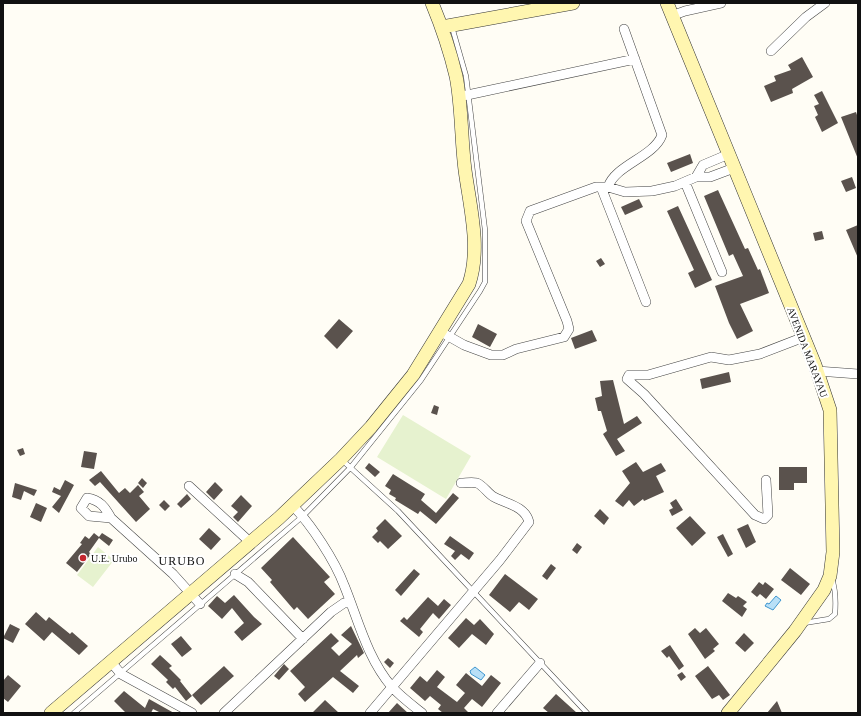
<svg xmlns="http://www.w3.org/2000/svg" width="861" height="716" viewBox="0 0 861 716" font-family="Georgia,serif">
<rect width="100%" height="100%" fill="#fffdf5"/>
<path fill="#e6f2cf" d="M403,415L471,456L446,499L377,457Z
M98,547L114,560L93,587L77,575Z"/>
<path fill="#b9e0f7" stroke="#3f96cf" d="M776,596L781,600L773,610L765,606L767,603L769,604Z
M475,667L485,675L481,680L471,674L470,671Z"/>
<path fill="#5a524d" d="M802,57L813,77L792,89L793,93L771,102L764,86L776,81L774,76L791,70L788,65Z
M822,91L838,123L822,132L815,117L818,115L814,106L819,104L814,95Z
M856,112L858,118V159L841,117Z
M690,154L693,163L671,172L667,163Z
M852,177L856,188L846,192L841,181Z
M718,190L745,249L748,248L758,270L760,269L769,293L740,304L753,331L737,339L729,323L715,286L743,276L733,254L729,256L704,196Z
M639,199L643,207L625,215L621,207Z
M678,206L712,280L695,288L688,273L694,270L667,211Z
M858,225V258L846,230Z
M822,231L824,239L815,241L813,233Z
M601,258L605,264L600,267L596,261Z
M339,319L353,331L337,349L324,336Z
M478,324L497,334L490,347L472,337Z
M592,330L597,341L575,349L571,338Z
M729,372L731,382L702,389L700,379Z
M613,380L624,424L637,416L642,423L617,439L625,451L616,456L603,434L607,431L601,411H598L595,398L602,396L600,381Z
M434,405L439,407L437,415L431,413Z
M23,448L25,454L20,456L17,450Z
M84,451L97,453L94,469L81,467Z
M636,462L643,472L661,463L666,471L656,476L664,492L644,501L643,499L634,506L629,500L623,507L615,501L630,483L622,471Z
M369,463L380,472L375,477L365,468Z
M779,467H807V483H794V490H779Z
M101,471L119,493L125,488L130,493L138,485L144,492L139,496L150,509L136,522L100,482L95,486L89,480Z
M393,474L425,494L421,500L436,513L453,493L459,498L436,524L420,511L418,514L395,500L396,498L389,494L391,490L385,486Z
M142,478L147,483L143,488L138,483Z
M65,480L74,485L59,513L52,507L61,496L52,492L54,487L60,490Z
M215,482L223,490L214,500L206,492Z
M15,483L37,490L34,496L24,491L21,500L12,497Z
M187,494L191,499L181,508L177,504Z
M241,495L252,506L238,522L233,517L238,512L231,506Z
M676,499L683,510L672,516L669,510L673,508L670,503Z
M164,500L170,506L165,511L159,505Z
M36,503L47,508L41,522L30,517Z
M600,509L609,518L604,525L594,516Z
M690,516L706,533L692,546L676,528Z
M385,519L402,536L388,549L380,541L378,543L372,537L378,531L376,528Z
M748,524L756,542L746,548L737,529Z
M209,528L221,539L211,550L199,539Z
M94,533L99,537L102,533L113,540L109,546L99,538L89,552L91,554L77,572L66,563L82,544L80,543L85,536L89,539Z
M723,534L733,554L728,557L717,537Z
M450,536L474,553L469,560L461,554L455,560L451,556L455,551L444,544Z
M293,537L330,577L324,582L335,594L308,619L297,607L294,610L270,582L272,580L261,568Z
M577,543L582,547L577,554L572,550Z
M551,564L556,568L547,580L542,576Z
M790,568L810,584L801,595L781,580Z
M414,569L420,574L401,596L395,590Z
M505,574L538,599L529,610L519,602L510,612L489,595Z
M759,582L763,585L765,582L774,589L766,599L760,594L757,597L751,592Z
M728,593L736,598L738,596L747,602L743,606L747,609L742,617L722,601Z
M234,595L254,617L262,624L242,641L234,632L244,623L232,608L222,619L208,606L217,596L225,603Z
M428,597L438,606L444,599L451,605L439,619L433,613L420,629L423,632L419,637L400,621L404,617L407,620Z
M36,612L46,621L49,617L70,634L72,632L88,646L79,655L52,632L44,641L25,624Z
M466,618L474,625L480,619L494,634L486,645L472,634L459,648L448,638Z
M10,624L20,629L13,643L3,638Z
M351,626L364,653L358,658L357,655L340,671L359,686L353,693L333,677L305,702L298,694L305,687L290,671L331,633L339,641L331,648L339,656L352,644L341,635Z
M695,628L700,633L706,628L719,644L713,649L715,651L705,659L688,634Z
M744,633L754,643L745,652L735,643Z
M181,636L192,649L182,657L171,644Z
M670,645L684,666L679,670L669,656L667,658L661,651Z
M160,655L172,666L169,668L181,680L180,681L192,696L186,701L175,687L173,689L166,682L168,680L151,664Z
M388,658L394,663L390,668L384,662Z
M284,664L289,669L279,680L274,676Z
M224,666L234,676L201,705L192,695Z
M708,666L730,695L723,700L719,695L712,699L695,676Z
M437,670L445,677L437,687L457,702L465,693L456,685L466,673L482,686L491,675L501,683L482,707L472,699L464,708L469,713H443L438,709L441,705L430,696L425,701L410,688L420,676L427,682Z
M682,672L686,677L681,681L677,675Z
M8,675L21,686L8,702L3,698V681Z
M124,691L145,708L149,699L174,713H161L153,709L151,713H126L114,701Z
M556,694L577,713H549L543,708Z
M325,700L339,713H312Z
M777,701L782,713H767Z
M397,703L408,713H388Z"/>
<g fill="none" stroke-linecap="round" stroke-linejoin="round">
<g stroke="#444" stroke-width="5.5">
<path id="lane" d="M342,460L398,511L587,713
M804,623L829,619L835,614C836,602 836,591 832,579
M74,713L303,516L351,467L421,380L480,291L485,282V230L466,76L452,27"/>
</g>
<g stroke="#444" stroke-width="10">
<path id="street" d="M671,16L685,11L721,3
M771,51L806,17L825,3
M458,97L635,59
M696,177L703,165L729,154
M685,182L722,272
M601,187L646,302
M608,187C615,165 654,157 662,135L624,29
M441,332L464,345L491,355H503L516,349L564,337L569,329L567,321L526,221L530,211L596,187H608L625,192L652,191L675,186L696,177H710L734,168
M817,371L858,374
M766,480L768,515L764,519L755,515L644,394L627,379L629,375H648L711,357L729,360L760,354L804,337
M189,486L250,542
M293,506C311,524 335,561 344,585C358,619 367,658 392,687C400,696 412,705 422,713
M111,518C105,507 100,500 87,498L81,508L89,516L111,518L173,574L200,604
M235,574L248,582L303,639
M111,662L121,674L192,713
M224,713L331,612L344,603L350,602
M370,713L500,560L529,522C525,506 507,504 494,497C488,494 484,486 477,483C472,482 466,483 461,483
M497,713L540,663"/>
</g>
<g stroke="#333" stroke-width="14">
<path id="secondary" d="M667,3L815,365L830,410L833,552L830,576L824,590L795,631L728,713
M442,27L573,3
M51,713L279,518L341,459L371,427L413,375L469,284C481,248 470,207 465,170C461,139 462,106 456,76C450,51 442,27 432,3"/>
</g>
<use href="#lane" stroke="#fff" stroke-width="4.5"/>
<use href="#street" stroke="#fff" stroke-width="9"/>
<use href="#secondary" stroke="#fff6b0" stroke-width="13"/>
</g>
<circle fill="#c4262e" stroke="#fff" stroke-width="1.5" cx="83" cy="558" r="4"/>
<g text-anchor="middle" stroke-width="4" stroke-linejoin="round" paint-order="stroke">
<g font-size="10" fill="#111" stroke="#fff">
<text transform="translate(808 352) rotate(69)" y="4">AVENIDA MARAYAU</text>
</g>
<g font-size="10" fill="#111" stroke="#fff" text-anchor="start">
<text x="91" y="562">U.E. Urubo</text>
</g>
<g font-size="12" letter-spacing="1" fill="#111" stroke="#fff">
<text x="182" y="565">URUBO</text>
</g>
</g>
<rect width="861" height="716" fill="none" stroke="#111111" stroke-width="8"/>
</svg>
